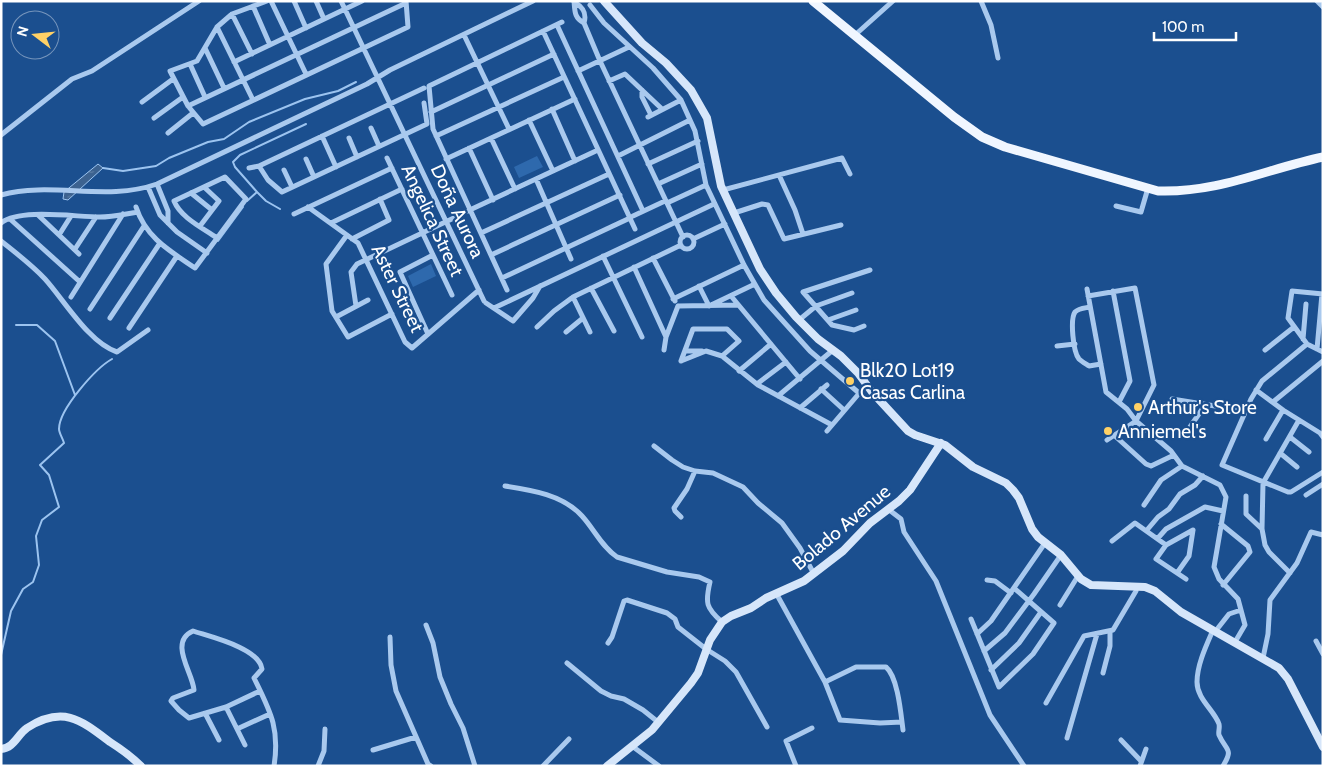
<svg xmlns="http://www.w3.org/2000/svg" width="1324" height="767" viewBox="0 0 1324 767" font-family="Cabin,sans-serif">
<defs>
<pattern id="water-ripples" width="26" height="14" patternUnits="userSpaceOnUse" patternTransform="scale(1.25)"><rect width="26" height="14" fill="#3c6290"/><path d="M2 4q2-2 4 0t4 0M15 11q2-2 4 0t4 0" fill="none" stroke="#597aa1"/></pattern>
</defs>
<rect width="100%" height="100%" fill="#1b4f8f"/>
<path fill="#2e69ad" d="M537,156L543,167L519,178L514,167Z
M431,264L436,276L413,287L408,276Z"/>
<path fill="url(#water-ripples)" stroke="#9cc4f0" d="M98,164L103,168L68,200L63,199L64,192Z"/>
<g fill="none" stroke-linecap="round" stroke-linejoin="round">
<path stroke="#9cc4f0" stroke-width="2" d="M103,168L123,171L156,166L169,158L208,142L224,139L249,122L305,99L338,91L356,82
M257,192L266,201L280,209
M247,201L257,192L235,167L233,162L240,155L306,124
M218,241L243,207
M16,325H37L55,341L75,395
M1,655L11,611L23,589L33,582L39,565L36,536L42,520L59,507L49,475L40,465L64,443C63,439 59,433 59,429C59,409 96,368 112,359"/>
<path stroke="#a9c9ee" stroke-width="5" d="M267,1L232,14L217,27L197,61L170,71L188,106L203,124L408,27L406,1
M271,1L306,74
M294,1L306,28
M316,1L324,19
M341,1L484,301
M574,1C575,11 574,18 584,23
M981,1L991,25L998,58
M1317,1L1323,7
M574,2C583,7 587,13 584,23L600,61L683,237
M590,5L604,23L653,68L681,100L695,131L706,185L744,265L764,300L810,351L859,393
M253,6L270,45
M232,14L252,54
M557,25L643,211
M217,27L253,100
M543,31L635,229
M464,35L509,129
M855,35L893,1
M205,48L224,88
M234,62L362,1
M190,64L205,97
M578,71L629,47
M609,81L625,74L662,109
M642,90V97L651,115
M142,102L173,79
M188,106L406,3
M552,109L575,161
M431,112L554,54
M648,117L681,100
M154,118L183,97
M529,120L553,171
M371,128L379,146
M168,133L193,113
M1,135L72,79L92,71L199,1
M322,136L336,167
M436,136L564,77
M349,138L357,157
M491,138L515,189
M469,148L493,200
M618,156L690,120
M387,158L452,295
M306,159L314,177
M446,159L575,99
M648,164L698,141
M259,166L268,180L282,192L427,124L424,103
M249,168L259,166L424,88
M284,170L292,187
M779,175L795,210L803,234
M536,179L571,259
M157,184L168,211V223
M658,184L702,164
M148,187L160,215L177,232L207,253
M723,190L842,158L850,174
M191,193L212,210
M1,195C52,181 106,202 157,184L367,84L390,70L533,1
M667,203L706,185
M1116,206L1141,212L1148,188
M136,207C146,238 170,251 195,268L246,199L225,177L174,201C181,218 203,228 217,238
M308,207L358,243L405,342L412,348L479,290
M734,213L762,204L768,205L784,239L841,225
M294,214L392,168
M38,215L79,254
M459,215L598,150
M633,216L665,201
M10,219L80,282
M1,223C20,208 75,217 100,217C112,217 125,214 138,212
M331,223L402,189
M200,226L219,201L204,187
M481,233L609,174
M59,235L71,216
M347,235L326,264L332,311L348,337L392,314
M680 242a7 7 0 1 1 14 0a7 7 0 1 1-14 0Z
M352,239L389,220L380,199
M693,239L725,224
M1,241C16,253 32,265 45,279C64,300 89,343 117,352L148,330
M75,249L96,217
M491,255L620,195
M603,256L642,337
M653,258L675,301
M634,267L666,337
M502,278L630,218
M699,286L709,306L755,284
M591,288L614,331
M1087,289L1106,392L1127,409L1136,421L1171,451L1182,466L1220,485L1226,497L1214,567L1219,579L1238,599L1245,625L1235,642
M507,290L433,129L429,86L562,22
M1113,291L1130,381L1119,402
M1323,294L1292,291L1288,318L1307,344L1323,352
M731,296L800,379
M1088,296L1135,288L1154,385L1136,421L1107,440
M71,297L123,214
M573,297L590,332
M673,299L744,265
M486,303L513,321L533,298L540,286
M356,306L351,272L357,264L458,216
M678,306L738,305
M1090,307C1086,308 1079,308 1075,312C1070,319 1073,352 1079,359C1081,361 1086,364 1089,366L1101,364
M494,308L714,204
M90,309L144,226
M336,317L368,300
M110,318L160,243
M799,320L816,306L852,293
M828,320L856,310
M864,326L854,330L832,325L803,292L870,270
M537,327L554,311L573,297L681,245
M129,328L177,256
M566,332L583,318
M428,334L400,272L433,255
M1303,339L1306,304
M1307,344L1262,381L1251,399L1222,465L1288,492H1291L1323,472
M1057,346L1075,344
M1317,349L1322,294
M664,350L666,337L678,306
M1265,350L1294,327
M685,351H702
M681,361L706,351L722,356L758,385L832,425
M681,361L693,329H727L739,341L722,356
M739,371L771,344
M757,384L786,362
M821,389L844,410
M1256,390L1283,410L1320,433L1323,437
M778,396L833,350
M1172,399L1246,411
M1273,402L1323,361
M800,408L827,385
M1190,427L1205,405
M827,431L862,390
M1115,436L1146,464L1151,466L1174,455
M1290,437L1309,452
M1266,439L1283,410
M654,446L672,460L683,467L695,471L713,473L743,487L758,503L782,523L800,548L814,574
M1280,453L1297,467
M505,486C532,490 563,495 582,516C594,529 602,547 617,557L667,572L699,577L710,582C705,603 706,608 722,622
M1306,495L1323,484
M1246,496V514L1262,529
M1144,505L1161,480L1182,466
M888,509L901,519L904,532L936,581L990,715L1024,766
M681,517L675,511L674,508L687,489L695,471
M1221,524L1248,546L1250,552L1223,585
M1147,530L1158,517L1169,509L1180,494L1195,485L1203,476
M1158,538L1166,529L1205,507L1223,511
M1112,541L1135,523L1166,545
M1177,573L1189,556L1193,530
M1290,573L1269,552L1265,545L1262,529L1263,483L1299,420
M1186,579L1156,559L1166,545L1193,530
M987,580L995,581L1011,593
M776,593L825,682L840,720L880,723L902,722
M1060,605L1078,576
M971,619L999,687L1033,654L1054,623L1014,588
M426,625L433,643L440,677L451,704L463,728L475,766
M1218,628L1229,614L1241,610
M1213,630C1206,646 1197,665 1197,682C1197,699 1214,710 1219,724C1220,728 1218,732 1219,735C1226,751 1234,748 1223,766
M977,634L991,621L1045,543
M390,637L391,665L396,691L428,764L431,766
M1316,641L1323,654
M608,643L612,637L624,601L627,600L667,613L675,619L678,627L706,649L725,661L736,672L767,727
M984,651L1005,633L1034,594L1061,555
M1263,658L1268,634L1270,600L1297,563L1311,532L1323,535
M567,663L601,691L611,696L624,699L643,710L658,722
M991,670L1019,643L1041,612
M1103,673L1110,646V631
M825,682L856,667H886C898,677 901,715 903,730
M260,691L226,707L189,718L179,710L171,701L173,698L194,690C193,673 168,642 193,631C211,637 259,648 262,669L254,678C270,711 280,728 274,766
M1046,703L1084,636L1113,630L1136,591V587
M226,707L245,745
M205,713L219,740
M237,729L270,714
M1067,738L1097,634
M1121,740L1141,761
M632,746L659,766
M373,750L416,737
M318,766L324,751L325,729
M543,766L569,739
M796,766L786,741L812,728
M1140,766L1146,749"/>
<path stroke="#d6e6fa" stroke-width="8" d="M604,1L642,43L666,63L691,90L707,118L721,186L760,269L776,293L796,317L818,339L841,356L858,373L872,392L908,431L915,435L945,445L973,467L1006,483L1013,490L1019,498L1032,529L1038,537L1061,555L1081,579L1091,585L1145,587L1155,591L1181,612L1279,668L1288,679L1323,747
M1,749C14,748 17,735 27,728C63,705 81,720 110,742C121,749 132,757 141,766
M607,766L652,730L691,683L698,673L710,640L722,622L731,616L751,608L766,598L804,581L843,551L870,523L899,501L910,490L941,443"/>
<path stroke="#f0f6ff" stroke-width="9" d="M813,1L954,117L982,137L1005,147L1158,191C1219,193 1266,169 1323,157"/>
</g>
<g fill="#ffd166" stroke="#1b4f8f" stroke-width="2">
<circle cx="850" cy="381" r="5"/>
<circle cx="1138" cy="407" r="5"/>
<circle cx="1108" cy="431" r="5"/>
</g>
<g text-anchor="middle" stroke-width="4.5" stroke-linejoin="round" paint-order="stroke">
<g font-size="19" fill="#fff" stroke="#1b4f8f">
<text transform="translate(458 211) rotate(65)" y="7">Doña Aurora</text>
<text transform="translate(433 220) rotate(65)" y="7">Angelica Street</text>
<text transform="translate(398 288) rotate(64)" y="7">Aster Street</text>
<text transform="translate(841 527) rotate(-40)" y="7">Bolado Avenue</text>
</g>
<g font-size="19" fill="#fff" stroke="#1b4f8f" text-anchor="start">
<text x="860" y="377">Blk20 Lot19<tspan x="860" dy="22">Casas Carlina</tspan></text>
<text x="1148" y="414">Arthur's Store</text>
<text x="1118" y="438">Anniemel's</text>
</g>
</g>
<rect width="1324" height="767" fill="none" stroke="#ffffff" stroke-width="5"/>
<g transform="translate(35 35) rotate(286)"><circle r="24" fill="#1b4f8f" stroke="#7695bc"/>
<path d="M0-4L9 19L0 12L-9 19Z" fill="#ffd166"/>
<text y="-8" font-size="14" font-weight="bold" text-anchor="middle" fill="#ffffff">N</text>
</g>
<path d="M1154 32v8h82v-8" fill="none" stroke="#ffffff" stroke-width="2.5"/>
<text x="1162" y="32" font-size="15" fill="#ffffff" stroke="#1b4f8f" stroke-width="4" paint-order="stroke">100 m</text>
</svg>
